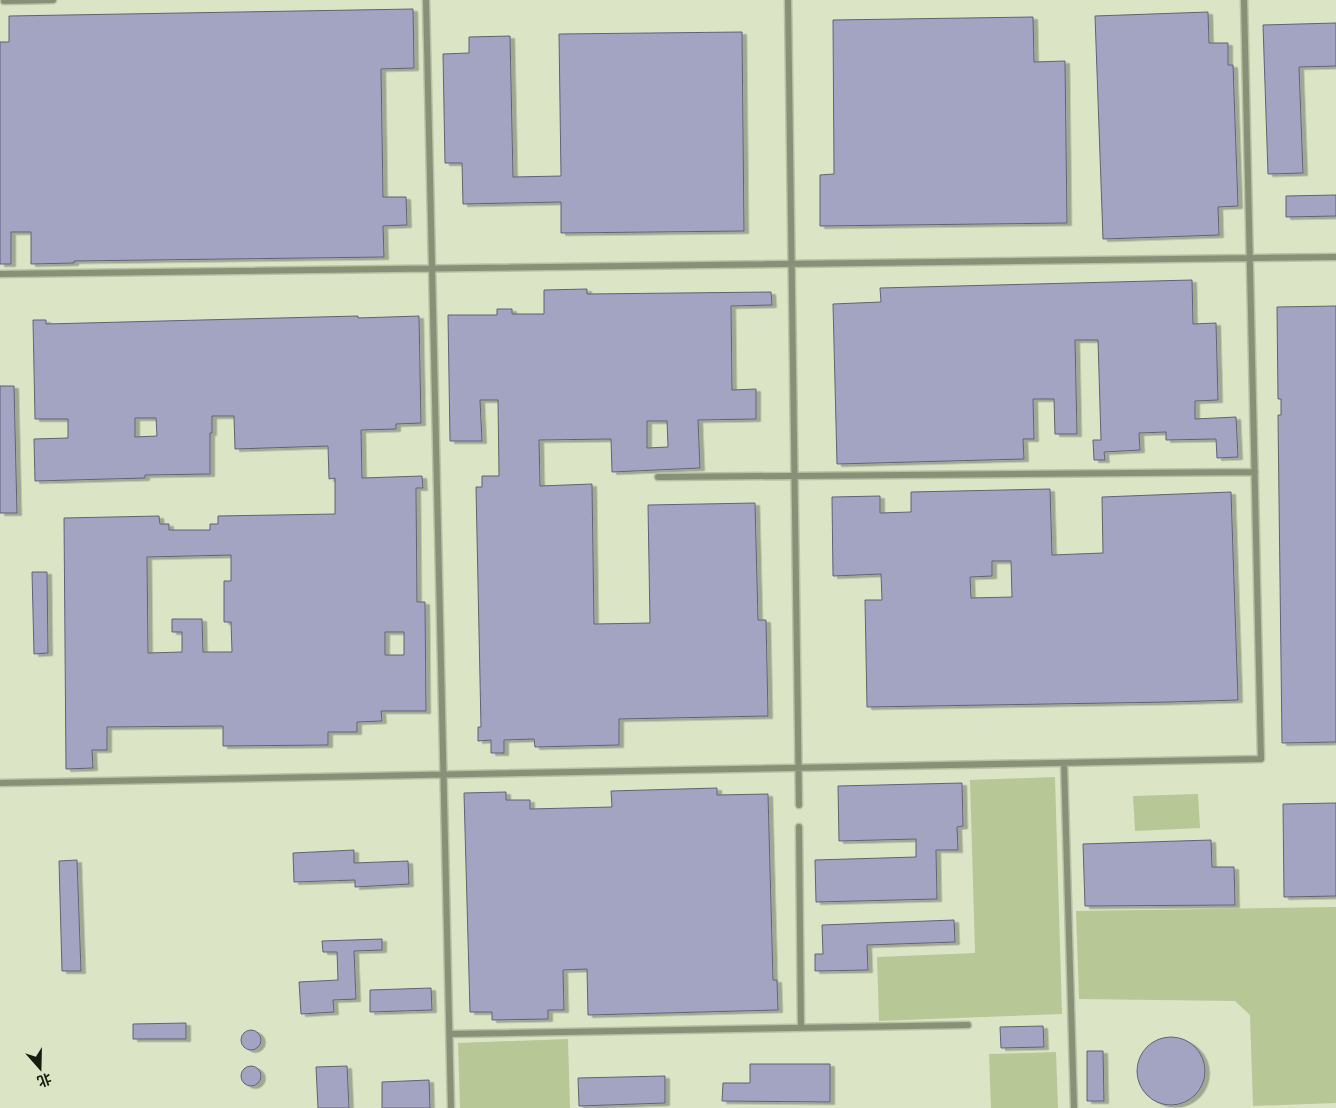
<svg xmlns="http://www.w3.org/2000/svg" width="1336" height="1108" viewBox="0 0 1336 1108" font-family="'Open Sans','Noto Sans SC',sans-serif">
<defs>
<filter id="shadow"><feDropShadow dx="4.5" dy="2.5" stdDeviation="0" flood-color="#0004"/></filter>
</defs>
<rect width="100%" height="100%" fill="#dbe5c5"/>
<path fill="#b8c796" d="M1055,777L1062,1014L879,1021L877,957L975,953L970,780Z
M1198,794L1200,828L1135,831L1133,796Z
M1336,907V1103L1253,1106L1250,1015L1235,1001L1079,999L1076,911Z
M568,1039L570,1108H460L458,1043Z
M1056,1052L1058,1108H991L989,1054Z"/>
<path fill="#a3a3c2" stroke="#61617d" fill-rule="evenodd" filter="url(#shadow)" d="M413,9L414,68L381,69L383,197H406L407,225L383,226L384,257L74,261V263L31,264V232H11V264H0V42H9V16Z
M1208,12L1209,43H1228V65H1233L1238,206L1218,207L1219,235L1103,239L1095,16Z
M1033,17L1034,62L1065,61L1067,223L820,226V175L834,174L833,20Z
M1336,23V66L1299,67L1303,173L1268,174L1263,25Z
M742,32L744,231L561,233V202L463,204L462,163H445L443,54L469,53V37L510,36L513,177L561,176L559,34Z
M1336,195V216L1286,217V196Z
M1192,280L1193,324L1216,323L1218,400L1195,401V419L1236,417L1238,457L1217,458L1216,439L1166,440V432L1139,433L1140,450L1104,452L1105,460H1094L1093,440H1101L1098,340H1075L1077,434H1055L1054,399H1033L1034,439H1023L1024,459L837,464L833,304L881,302L880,288Z
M587,289V294L771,292L772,305L731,306L732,390L756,389V419L698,420L700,468L612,472L611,439L539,440L540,486L592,484L594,624L650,623L648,505L755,503L758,620H766L768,716L619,719V745L535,747L534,739L504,740V753H491V740L478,741V727H481L476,487H482V476H499L498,400H480L482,441H450L448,315H497V309H512V314H544V290ZM647,421H667L668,447L647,448Z
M1336,306V742L1282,743L1278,415H1281V399H1278L1277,307Z
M358,316V318L419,316L421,423L396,424V429L361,430L362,478L422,476L423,488H416L417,602H425L426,711H381L382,721L357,722V732H328V745L223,746V726L107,727V750H92L93,768L66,769L64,518L159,516L160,524H169V530H210V524H218V516L335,514V478L329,479L328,446L235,449L234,416H212V433H210V474L145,475V478L35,481L34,439L68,438V419H35L33,320H46V324ZM135,418H156L157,436L135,437ZM231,555V581H224V622H231L232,652H203L202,619H172V632H182V652L148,653L147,557ZM385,632H404V655H385Z
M0,386H14L17,513H0Z
M1050,489L1052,555L1103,553L1102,497L1231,492L1238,700L1170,702L867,707L865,600H882L881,574L833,576L832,497L880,496V513L911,512V492ZM992,561H1011L1012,597L971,598L970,577L992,576Z
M32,572H47L48,653L34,654Z
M962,783L963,826L957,827L958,850H936L937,899L816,902L815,860L916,857V839L839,841L838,786Z
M717,788V795L768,794L773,980H777L778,1010L588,1015L587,969L563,970L564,1010H548V1019L492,1020V1012H470L464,793L506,792V800H530V809L612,807L611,791Z
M1336,803V896L1284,897L1283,804Z
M1211,840L1212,867H1234L1235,905L1085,906L1083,844Z
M354,850V863L408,861L409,884L355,887V880L294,882L293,853Z
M77,860L81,971H62L59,861Z
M954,920L955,942L867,945L868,970L815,971V954H823L822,925Z
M382,939V950L354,951L356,999L333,1000L334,1012L301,1014L299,982L338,980L337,952H323L322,941Z
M431,988L432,1010L370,1012V990Z
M186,1023V1039H133V1024Z
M1043,1026L1044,1047L1001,1048L1000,1027Z
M241 1040a10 10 0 1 1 20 0a10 10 0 1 1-20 0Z
M1137 1071a34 34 0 1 1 68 0a34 34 0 1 1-68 0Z
M1087,1051H1103L1104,1101H1087Z
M750,1064H830V1102L722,1101L723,1083H750Z
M241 1076a10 10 0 1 1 20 0a10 10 0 1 1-20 0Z
M347,1066L349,1108H318L316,1067Z
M665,1076V1103L579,1106L578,1078Z
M429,1080L430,1108H382V1082Z"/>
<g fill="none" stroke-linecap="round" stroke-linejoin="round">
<g stroke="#b8c1a4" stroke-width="9">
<path id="lane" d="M426,0L451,1108
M788,0L799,805
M4,1L53,0
M0,274L1336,257
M658,477L1255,472
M1064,763L1074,1108
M0,783L1261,759L1244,0
M799,827L801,1028
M450,1034L968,1025"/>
</g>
<use href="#lane" stroke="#889078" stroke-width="6"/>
</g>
<g transform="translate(40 1068) rotate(160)" stroke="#dbe5c5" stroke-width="4" paint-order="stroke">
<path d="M0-4L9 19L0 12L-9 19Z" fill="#181b0f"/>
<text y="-8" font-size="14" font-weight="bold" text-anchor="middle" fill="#181b0f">北</text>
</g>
</svg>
